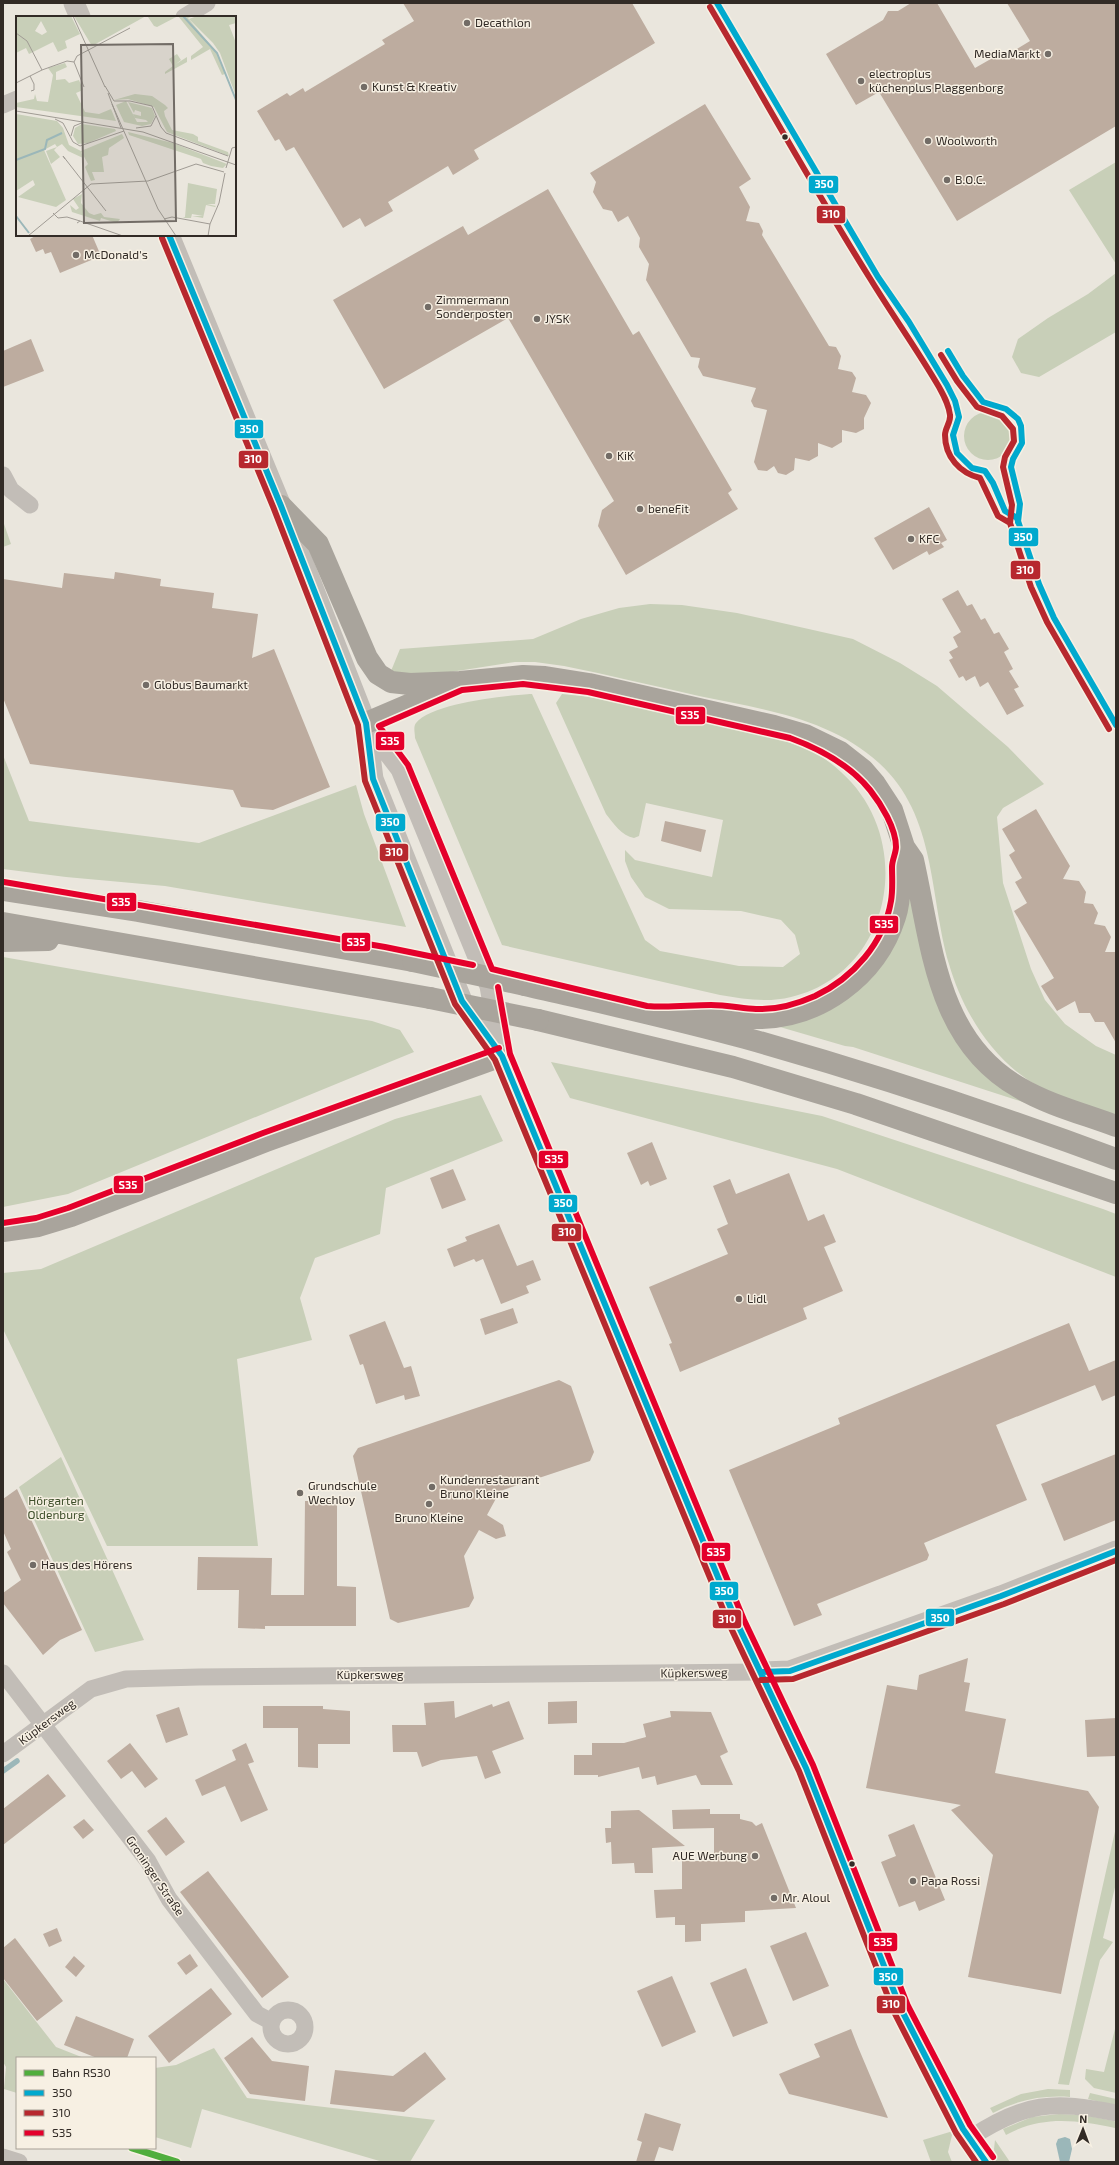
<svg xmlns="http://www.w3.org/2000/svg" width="1119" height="2165" viewBox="0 0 1119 2165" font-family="'Exo 2',sans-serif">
<rect width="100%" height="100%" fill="#eae6dd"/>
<path fill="#c8cfb8" d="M1116,162V264L1069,190Z
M1116,273V332L1039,377L1021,373L1012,357L1018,339L1048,318L1088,294Z
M964 436a24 24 0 1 1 48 0a24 24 0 1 1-48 0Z
M3,521L11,544L3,547Z
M650,604L682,605L737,613L853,639L900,663L937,686L1008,747L1044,784L1003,808L997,817L1003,883L1031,969L1045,1000L1065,1024L1096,1046L1116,1055V1116C1087,1105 1054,1097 1028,1080C989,1054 962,1009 949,964C929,895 937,816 879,763C830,718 762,709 699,696C654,686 609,675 564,666L535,662H515L425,676L406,677L391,671L400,649L533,639L581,619L619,608Z
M532,694L645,940L660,951L739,966L783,967L800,954L795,935L781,920L741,911L669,909L645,897L631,877L625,861V850L635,860L712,877L723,820L646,803L639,836L634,838C622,836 613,823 606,814L556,703L562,694C614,698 665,713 715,725C746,732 780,737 809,750C821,755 831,763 841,772C916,839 894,972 791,997C767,1003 744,999 720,995L502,945L415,738C415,733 413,727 416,723C431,703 508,695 532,694Z
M3,755L29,821L199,843L356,785L364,814L406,927L165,886L66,877L3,869Z
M910,892L930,975L1026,1103L853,1047L845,1046L780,1027L822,1009Z
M3,957L372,1021L400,1030L414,1052L68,1194L3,1207Z
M551,1062L822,1116L1103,1209L1116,1214V1277L837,1169L570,1098Z
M481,1095L503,1141L386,1188L380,1234L315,1258L300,1298L312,1340L237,1359L258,1546H107L3,1329V1273L41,1269L395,1119Z
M61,1457L144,1640L95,1652L19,1487Z
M1116,1827V1883L1103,1938L1113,1942L1100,1960L1069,2085L1058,2084Z
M3,1979L56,2047L84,2058H17V2093L4,2089L6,2067L3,2062Z
M1116,2025V2093L1094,2088L1085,2079L1086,2069L1104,2072Z
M214,2048L247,2098L435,2120L410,2162H383L202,2109L191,2148L155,2137V2068L176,2065Z
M1048,2089L1070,2090V2097C1042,2095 1017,2100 993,2113L990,2108L1021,2094Z
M1090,2093L1116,2099V2106L1088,2099Z
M1059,2114L1084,2115L1114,2121L1116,2123L1115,2128C1077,2120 1042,2115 1006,2135L1003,2129L1032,2117Z
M953,2131L948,2152L952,2162H931L923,2140Z
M995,2140L1010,2162H996L994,2149Z"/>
<path fill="#9bb7b9" d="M1065,2137L1070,2139L1072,2149L1069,2162H1060L1056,2144L1058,2139Z"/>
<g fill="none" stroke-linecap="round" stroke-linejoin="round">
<path stroke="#9bb7b9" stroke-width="5.5" d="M3,1771L17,1761"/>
</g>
<path fill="#bdac9f" d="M403,3H632L655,43L474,150L479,159L453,175L448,166L388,202L393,211L365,227L360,218L343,228L294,147L286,151L279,139L275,141L257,111L287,93L290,96L303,88L305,92L385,44L382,40L414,21Z
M911,3H937L975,68L1003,52L1005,56L1030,41L1007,3H1116V126L957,221L879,92L856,105L826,54L883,20L888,11H898Z
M705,104L751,179L739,187L750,207L746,221L759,223L763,231L762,235L829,346L836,347L841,356L838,369L852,372L856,378L852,392L866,395L871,403L864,418V429L856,433L842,430V442L832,448L818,443V456L809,461L795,458L794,470L786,475L778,473L774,466L767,471L758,470L754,462L767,410L754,407L751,401L756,388L703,376L698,367L700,358L691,357L646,280L649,264L639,247L640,238L628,216L618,222L612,211L603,209L593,192L596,182L590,173Z
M548,189L633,335L639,331L732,490L728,493L738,509L626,575L598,526L602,510L614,501L508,318L384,389L333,300L463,226L468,235Z
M37,235H92L101,256L60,273L51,252L45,254L43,249L36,252L30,239Z
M31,339L44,371L3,387V351Z
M929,507L947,540L941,543L944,547L929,555L927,551L893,570L874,538Z
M115,572L161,579L160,586L214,593L212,608L258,614L252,658L274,649L330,787L273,810L241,807L233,790L30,764L3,698V579L62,588L64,573L114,579Z
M958,590L967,606L972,604L981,620L985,618L994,634L999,632L1009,649L1004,652L1013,669L1009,671L1019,687L1014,689L1024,706L1007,715L988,682L980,687L975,676L966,681L963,676L959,678L949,660L953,658L949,652L958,647L953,637L961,632L942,599Z
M1036,809L1070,866L1063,879L1079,881L1086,892L1084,903L1093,904L1098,913L1094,924L1105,926L1111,937L1105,952H1116V1043L1104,1022H1095L1090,1013H1079L1075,1001L1057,1011L1041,986L1054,978L1014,911L1027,903L1015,882L1022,878L1009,855L1015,851L1002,829Z
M665,821L706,830L701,852L661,841Z
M652,1142L667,1179L650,1186L648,1181L641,1185L627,1153Z
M453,1169L466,1200L442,1209L430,1178Z
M789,1173L808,1221L824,1214L836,1242L824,1247L843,1291L803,1308L807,1319L680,1372L669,1344L672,1343L649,1287L728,1254L717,1229L728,1224L713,1186L730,1179L736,1194Z
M499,1224L517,1266L533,1260L541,1280L526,1286L529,1293L501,1304L483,1259L476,1262L474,1259L454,1267L447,1249L467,1241L465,1237Z
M513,1308L518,1323L485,1335L480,1319Z
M385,1321L404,1368L411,1366L420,1396L405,1400L404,1395L376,1404L363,1364L360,1365L349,1335Z
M1069,1323L1089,1371L1116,1360V1395L1102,1401L1095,1385L996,1425L1027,1500L924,1543L929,1555L927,1560L817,1604L822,1615L794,1626L729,1470L840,1424L838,1418Z
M559,1380L571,1386L594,1452L590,1461L500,1491L487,1515L503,1525L506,1536L496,1539L479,1530L464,1556L474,1598L469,1607L398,1623L390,1619L353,1456L358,1448Z
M1116,1454V1520L1064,1541L1041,1484Z
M17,1489L82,1630L60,1640L43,1655L3,1603V1593L21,1580L7,1552L11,1549L3,1531V1499Z
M305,1501H337V1586L356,1587V1626H265V1629L238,1628L239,1590H197L198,1557L272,1558L271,1595H304Z
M968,1658L964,1682L970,1683L965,1711L1006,1719L995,1773L1088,1791L1099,1807L1061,1994L968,1977L993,1855L951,1810L961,1805L866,1788L887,1685L917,1690L919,1675Z
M454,1701L455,1718L492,1704L493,1707L509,1701L524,1739L492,1751L501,1773L485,1779L477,1756L441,1760L422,1767L417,1752H393L392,1725H426L424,1703Z
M577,1701V1723L548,1724V1702Z
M263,1706H323V1709L350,1711V1744H318V1768L298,1767V1728H263Z
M179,1707L188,1735L166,1743L156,1715Z
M670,1711L711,1712L728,1752L720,1756L733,1785H701L696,1775L657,1785L655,1776L642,1779L639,1767L598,1777V1775H574V1755H592V1743H624L646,1737L643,1724L671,1717Z
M1116,1718V1756L1087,1757L1085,1720Z
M130,1743L158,1779L145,1788L132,1771L121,1779L107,1761Z
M246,1743L254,1762L248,1764L268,1810L241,1822L225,1786L202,1796L195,1780L236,1760L232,1750Z
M48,1774L66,1796L3,1845V1809Z
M710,1809V1814H740V1819L752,1822L756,1826L762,1823L796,1908L745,1911V1922L701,1924V1941L685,1942V1925H675V1917L656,1918L654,1890L682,1889V1861H714V1828L673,1829L672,1810Z
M639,1810L685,1846L652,1848L653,1873H635L634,1863L612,1864L611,1842L606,1843L605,1828H611V1811Z
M166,1817L185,1842L166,1856L147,1831Z
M84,1819L94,1830L83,1839L73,1827Z
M914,1824L945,1900L919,1911L915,1901L899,1907L881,1862L896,1856L888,1835Z
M208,1871L289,1977L262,1998L180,1892Z
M57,1928L62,1941L49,1947L43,1934Z
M806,1932L829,1986L793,2001L770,1946Z
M15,1938L63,2001L37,2021L3,1978V1948Z
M190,1954L198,1966L186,1975L177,1963Z
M74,1956L85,1966L76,1977L65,1967Z
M746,1968L768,2023L733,2037L710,1983Z
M672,1976L696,2032L662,2047L637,1991Z
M211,1988L232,2014L169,2063L148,2036Z
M76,2016L134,2039L127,2058H97L64,2045Z
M851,2029L858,2047L888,2118L789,2094L779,2074L820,2057L814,2044Z
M252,2037L272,2061L309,2066L305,2101L250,2094L224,2058Z
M425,2052L446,2079L404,2112L330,2104L335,2070L393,2076Z
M645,2113L681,2124L673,2151L659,2147L654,2162H636L642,2142L637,2140Z"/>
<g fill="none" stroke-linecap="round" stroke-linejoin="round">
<path stroke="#c2bdb7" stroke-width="17" d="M184,17L207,3
M3,105L17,99
M3,475L11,490L30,505
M3,1673L148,1861L169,1899L198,1937L257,2014L272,2022
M3,1754L91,1689L126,1679L199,1677L761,1672
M271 2027a17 17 0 1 1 34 0a17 17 0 1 1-34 0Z
M970,2138C1025,2102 1053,2100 1116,2113
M3,2157L19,2162"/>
<path stroke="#c2bdb7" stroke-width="21" d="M74,3L80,17
M169,235L281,506L366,723L373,779L462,1001L499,1053
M366,723L401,769L490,986L502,1056L737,1623L806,1768L901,2009L963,2129L986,2162
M761,1672L790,1671L1001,1596L1116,1551"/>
<path stroke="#a9a49c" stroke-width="22" d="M281,506L318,544L367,658L378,674L391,682L410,684L460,682L523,676L545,677L589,684L774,726L805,735L840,752L863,770L875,784L892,810L904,847L913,860C932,944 936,1041 1020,1088C1049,1105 1084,1114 1116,1126
M366,723L448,688
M3,890L138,911L413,961
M3,923L430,998
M3,941L48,940
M525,985C598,1002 672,1018 745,1038C870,1073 994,1114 1116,1159
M682,1014C695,1014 709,1012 722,1014C733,1015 744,1018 755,1018C818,1019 876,977 895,917C903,894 897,870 904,849
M538,1020L733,1067L856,1104L1116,1193
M3,1231L38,1226L71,1216L266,1141L502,1056"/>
<path stroke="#a9a49c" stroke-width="22" d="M413,961L525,985
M430,998L538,1020"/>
<g stroke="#f7f0e3" stroke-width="9">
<path id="bus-1" d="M717,3L878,277L909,322L947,385L955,401L959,417L953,435L957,453L972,468L985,471L993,483L1005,511L1017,518L1039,584L1054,618L1116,725
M169,235L281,506L366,723L373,779L462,1001L502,1056L737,1623L806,1768L901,2009L963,2129L986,2162
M948,351L963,376L983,402L1006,409L1018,419L1021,426L1022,443L1013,459L1011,467L1020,504L1018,522
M761,1672L790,1671L1001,1596L1116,1551"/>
</g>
<g stroke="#f7f0e3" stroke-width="9">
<path id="bus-2" d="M710,7C764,98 815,191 871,280C893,316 918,351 939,387C944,396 949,405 950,415C951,422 945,428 945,435C945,457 960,473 980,478L998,516L1010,523L1031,587L1047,622L1109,729
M162,238L274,509L358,725L365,781L455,1004L495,1060L730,1626L799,1771L894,2012L956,2133L976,2162
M941,355L957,381L977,407L1002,416L1013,429L1014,441L1005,457L1003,467L1012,505L1010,523
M761,1680L793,1679L1004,1604L1116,1560"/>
</g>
<g stroke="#f7f0e3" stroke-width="9">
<path id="bus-3" d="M523,684L588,692L790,738C820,749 849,764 870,790C881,804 896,828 896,847C896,853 892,860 892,867C892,878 893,890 891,901C884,943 853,978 815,996C797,1004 776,1010 756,1009C741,1008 726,1005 711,1005C690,1005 669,1008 647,1006L492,969L408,765L379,726L462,690Z
M4,882L385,947L473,965
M498,987L510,1054L744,1620L813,1765L908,2006L970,2125L993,2157
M3,1223L36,1218L68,1208L263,1133L499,1048"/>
</g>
<use href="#bus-1" stroke="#00a9ce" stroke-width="6"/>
<use href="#bus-2" stroke="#b7282e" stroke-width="6"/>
<use href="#bus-3" stroke="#e4002b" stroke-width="6"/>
<g stroke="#f7f0e3" stroke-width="10">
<path id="rail-1" d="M132,2148L177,2162"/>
</g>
<use href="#rail-1" stroke="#50ae3d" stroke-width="7"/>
</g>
<g fill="#726c66" stroke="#f7f0e3" stroke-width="1.5">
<circle cx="467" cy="23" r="4"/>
<circle cx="1048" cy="54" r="4"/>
<circle cx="861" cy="81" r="4"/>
<circle cx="364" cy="87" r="4"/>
<circle cx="928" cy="141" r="4"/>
<circle cx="947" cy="180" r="4"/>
<circle cx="76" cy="255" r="4"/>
<circle cx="428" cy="307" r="4"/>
<circle cx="537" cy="319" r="4"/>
<circle cx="609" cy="456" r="4"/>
<circle cx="640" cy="509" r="4"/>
<circle cx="911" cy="539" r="4"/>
<circle cx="146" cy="685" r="4"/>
<circle cx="739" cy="1299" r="4"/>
<circle cx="432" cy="1487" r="4"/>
<circle cx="300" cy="1493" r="4"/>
<circle cx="429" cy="1504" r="4"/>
<circle cx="33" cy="1565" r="4"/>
<circle cx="755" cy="1856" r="4"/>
<circle cx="913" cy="1881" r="4"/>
<circle cx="774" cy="1898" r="4"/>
</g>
<g fill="#322b26" stroke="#f7f0e3" stroke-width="1.5">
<circle cx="785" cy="137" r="3.5"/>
<circle cx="852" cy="1864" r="3.5"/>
</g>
<g text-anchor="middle" stroke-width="3" stroke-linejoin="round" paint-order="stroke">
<g font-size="12" fill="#322b26" stroke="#f7f0e3" text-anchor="start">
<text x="475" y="27">Decathlon</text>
<text x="1040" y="58" text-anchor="end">MediaMarkt</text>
<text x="869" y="78">electroplus<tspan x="869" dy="14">küchenplus Plaggenborg</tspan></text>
<text x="372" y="91">Kunst &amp; Kreativ</text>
<text x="936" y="145">Woolworth</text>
<text x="955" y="184">B.O.C.</text>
<text x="84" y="259">McDonald's</text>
<text x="436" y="304">Zimmermann<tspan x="436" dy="14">Sonderposten</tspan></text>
<text x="545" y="323">JYSK</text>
<text x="617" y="460">KiK</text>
<text x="648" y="513">beneFit</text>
<text x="919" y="543">KFC</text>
<text x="154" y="689">Globus Baumarkt</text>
<text x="747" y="1303">Lidl</text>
<text x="440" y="1484">Kundenrestaurant<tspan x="440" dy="14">Bruno Kleine</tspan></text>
<text x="308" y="1490">Grundschule<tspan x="308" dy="14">Wechloy</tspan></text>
<text x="429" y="1522" text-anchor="middle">Bruno Kleine</text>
<text x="41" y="1569">Haus des Hörens</text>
<text x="747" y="1860" text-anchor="end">AUE Werbung</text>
<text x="921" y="1885">Papa Rossi</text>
<text x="782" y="1902">Mr. Aloul</text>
</g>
<g font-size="12" fill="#3e4f2b" stroke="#f7f0e3">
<text x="56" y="1505">Hörgarten<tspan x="56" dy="14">Oldenburg</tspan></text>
</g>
<g font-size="12" fill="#322b26" stroke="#f7f0e3">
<text transform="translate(694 1673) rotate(-1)" y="4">Küpkersweg</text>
<text x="370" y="1679">Küpkersweg</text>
<text transform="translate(47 1722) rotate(-37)" y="4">Küpkersweg</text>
<text transform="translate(155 1876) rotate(56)" y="4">Groninger Straße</text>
</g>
</g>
<g transform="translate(16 16)">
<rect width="220" height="220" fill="#eae6dd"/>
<path d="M0,0H55L64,18L49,25L51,32L42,36L37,26L13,38L10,32L0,37ZM25,5L31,16L26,19L19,15ZM58,0H130L76,30ZM134,0H178L172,2L201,37L209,58L206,59L194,33L175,44V40L187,31L162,0L141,11L138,10L132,1ZM181,0H220V7L213,9L220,27V80L204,37L197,27L173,3ZM161,38L165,44L160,48L171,41V46L149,58V56L157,50L153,43ZM49,47L51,51L40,56V64L49,63L53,67L63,64L67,74L60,77L69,96L83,98L95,93L100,105L0,91V87L18,83L19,78L21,85L32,86L37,59L32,52ZM119,78L136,80L149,89L152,92L148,95L149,100L156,114L177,118L182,121V125L212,136L213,140L151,116L138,91L112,83L98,84ZM110,85L121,106H132L130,104L119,102L117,98L125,100V96L119,94L118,97L112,86L136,92L139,100L135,108L126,110L108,106L100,89ZM0,98L41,105L47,112L53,129L65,135L106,118L108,122L93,132L92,139L86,141L88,156H76L79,164L75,165L69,151L72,148L65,135L67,142L52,135L46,128L41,131L39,128L28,134L50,184L40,191L2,181L19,169L17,164L0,175ZM66,108L99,113L100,115L72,127L62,128L57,120L59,112ZM112,116L157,127L211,148L207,152L195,150L187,147L185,143L113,119ZM41,131L38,134L44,141L35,148L30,135ZM172,167L201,173L199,188H191L200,190L199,191L190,189L187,202L176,200H187L176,198L175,202H167L169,201ZM66,178L65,187L73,197L78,199L85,197L88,201L104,203L101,207L85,202L84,205L56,196L54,189L60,194L63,192L57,183Z" fill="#c8cfb8" fill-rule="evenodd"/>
<path fill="none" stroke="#9bb7b9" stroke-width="2" d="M167,0L201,37L220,84M0,144L29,133L31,124L46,117M0,200L13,217"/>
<path fill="none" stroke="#a09b94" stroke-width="1" d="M57,0L89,71M0,17L11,25L26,54M58,46L61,40L114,12M58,46L68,71M14,60L18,68V74L15,75M0,67L26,54L51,45L58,46M89,70L98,85H114L136,90L145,111L150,117L212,140M92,77L105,112M96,88L142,193L160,220M0,95L127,116L220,149M39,103L47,107L57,126L64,130L108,115M120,112L135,110L140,100M55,120L58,110L68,106M49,143L47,140L90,195M210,152L216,132L220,131M37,197L42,202L51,201L64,205M148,203L156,201L194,208L192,220M61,207L64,205L107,220M194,208L203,187L209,157M12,220L75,168L132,165L180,148L208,156"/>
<path fill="#726c66" fill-opacity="0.15" stroke="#726c66" stroke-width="2" d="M157,28L160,205L68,207L65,29Z"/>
<rect width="220" height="220" fill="none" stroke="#322b26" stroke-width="2"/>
</g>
<g stroke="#f7f0e3" stroke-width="1.5">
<rect x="808" y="175" width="31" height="19" rx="4" fill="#00a9ce"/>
<rect x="816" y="205" width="30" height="19" rx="4" fill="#b7282e"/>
<rect x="234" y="419" width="30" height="20" rx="4" fill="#00a9ce"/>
<rect x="238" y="450" width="31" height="19" rx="4" fill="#b7282e"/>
<rect x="1008" y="527" width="31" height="20" rx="4" fill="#00a9ce"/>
<rect x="1010" y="560" width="31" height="20" rx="4" fill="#b7282e"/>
<rect x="675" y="706" width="31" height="19" rx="4" fill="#e4002b"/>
<rect x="375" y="731" width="30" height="20" rx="4" fill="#e4002b"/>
<rect x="375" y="813" width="31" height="19" rx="4" fill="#00a9ce"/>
<rect x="379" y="843" width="30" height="19" rx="4" fill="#b7282e"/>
<rect x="106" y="892" width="31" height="20" rx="4" fill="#e4002b"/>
<rect x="869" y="915" width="30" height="19" rx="4" fill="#e4002b"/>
<rect x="341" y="932" width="30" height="20" rx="4" fill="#e4002b"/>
<rect x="538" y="1150" width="31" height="19" rx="4" fill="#e4002b"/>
<rect x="113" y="1175" width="31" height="19" rx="4" fill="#e4002b"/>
<rect x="548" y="1194" width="30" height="19" rx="4" fill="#00a9ce"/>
<rect x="551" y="1223" width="31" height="19" rx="4" fill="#b7282e"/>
<rect x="701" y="1542" width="30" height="20" rx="4" fill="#e4002b"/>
<rect x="709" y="1581" width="30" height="20" rx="4" fill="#00a9ce"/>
<rect x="925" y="1608" width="30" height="19" rx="4" fill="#00a9ce"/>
<rect x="712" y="1609" width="30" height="20" rx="4" fill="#b7282e"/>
<rect x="868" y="1932" width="30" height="20" rx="4" fill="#e4002b"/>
<rect x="873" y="1967" width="31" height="19" rx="4" fill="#00a9ce"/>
<rect x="876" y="1995" width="30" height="19" rx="4" fill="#b7282e"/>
</g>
<g font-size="11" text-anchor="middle" font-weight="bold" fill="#fff">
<text x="824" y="188">350</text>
<text x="831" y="218">310</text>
<text x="249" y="433">350</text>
<text x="253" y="463">310</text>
<text x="1023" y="541">350</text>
<text x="1025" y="574">310</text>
<text x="690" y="719">S35</text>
<text x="390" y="745">S35</text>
<text x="390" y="826">350</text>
<text x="394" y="856">310</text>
<text x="121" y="906">S35</text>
<text x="884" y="928">S35</text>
<text x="356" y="946">S35</text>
<text x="554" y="1163">S35</text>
<text x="128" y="1189">S35</text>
<text x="563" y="1207">350</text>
<text x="567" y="1236">310</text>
<text x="716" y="1556">S35</text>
<text x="724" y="1595">350</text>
<text x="940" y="1622">350</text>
<text x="727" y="1623">310</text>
<text x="883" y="1946">S35</text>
<text x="888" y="1981">350</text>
<text x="891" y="2008">310</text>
</g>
<rect width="1119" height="2165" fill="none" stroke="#322b26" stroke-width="8"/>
<rect x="16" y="2057" width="140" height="92" fill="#f7f0e3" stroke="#a8a197"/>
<rect x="24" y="2070" width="20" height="6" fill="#50ae3d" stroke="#a8a197"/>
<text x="52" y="2077" font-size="12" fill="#322b26">Bahn RS30</text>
<rect x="24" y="2090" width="20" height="6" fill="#00a9ce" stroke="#a8a197"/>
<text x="52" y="2097" font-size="12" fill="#322b26">350</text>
<rect x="24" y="2110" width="20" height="6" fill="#b7282e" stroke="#a8a197"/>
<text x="52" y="2117" font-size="12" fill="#322b26">310</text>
<rect x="24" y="2130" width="20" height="6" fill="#e4002b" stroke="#a8a197"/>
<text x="52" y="2137" font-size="12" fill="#322b26">S35</text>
<g transform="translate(1083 2129) rotate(1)" stroke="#f7f0e3" stroke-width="3" paint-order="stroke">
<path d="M0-3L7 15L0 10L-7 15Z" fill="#322b26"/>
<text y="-6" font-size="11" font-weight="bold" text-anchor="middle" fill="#322b26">N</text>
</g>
</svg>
